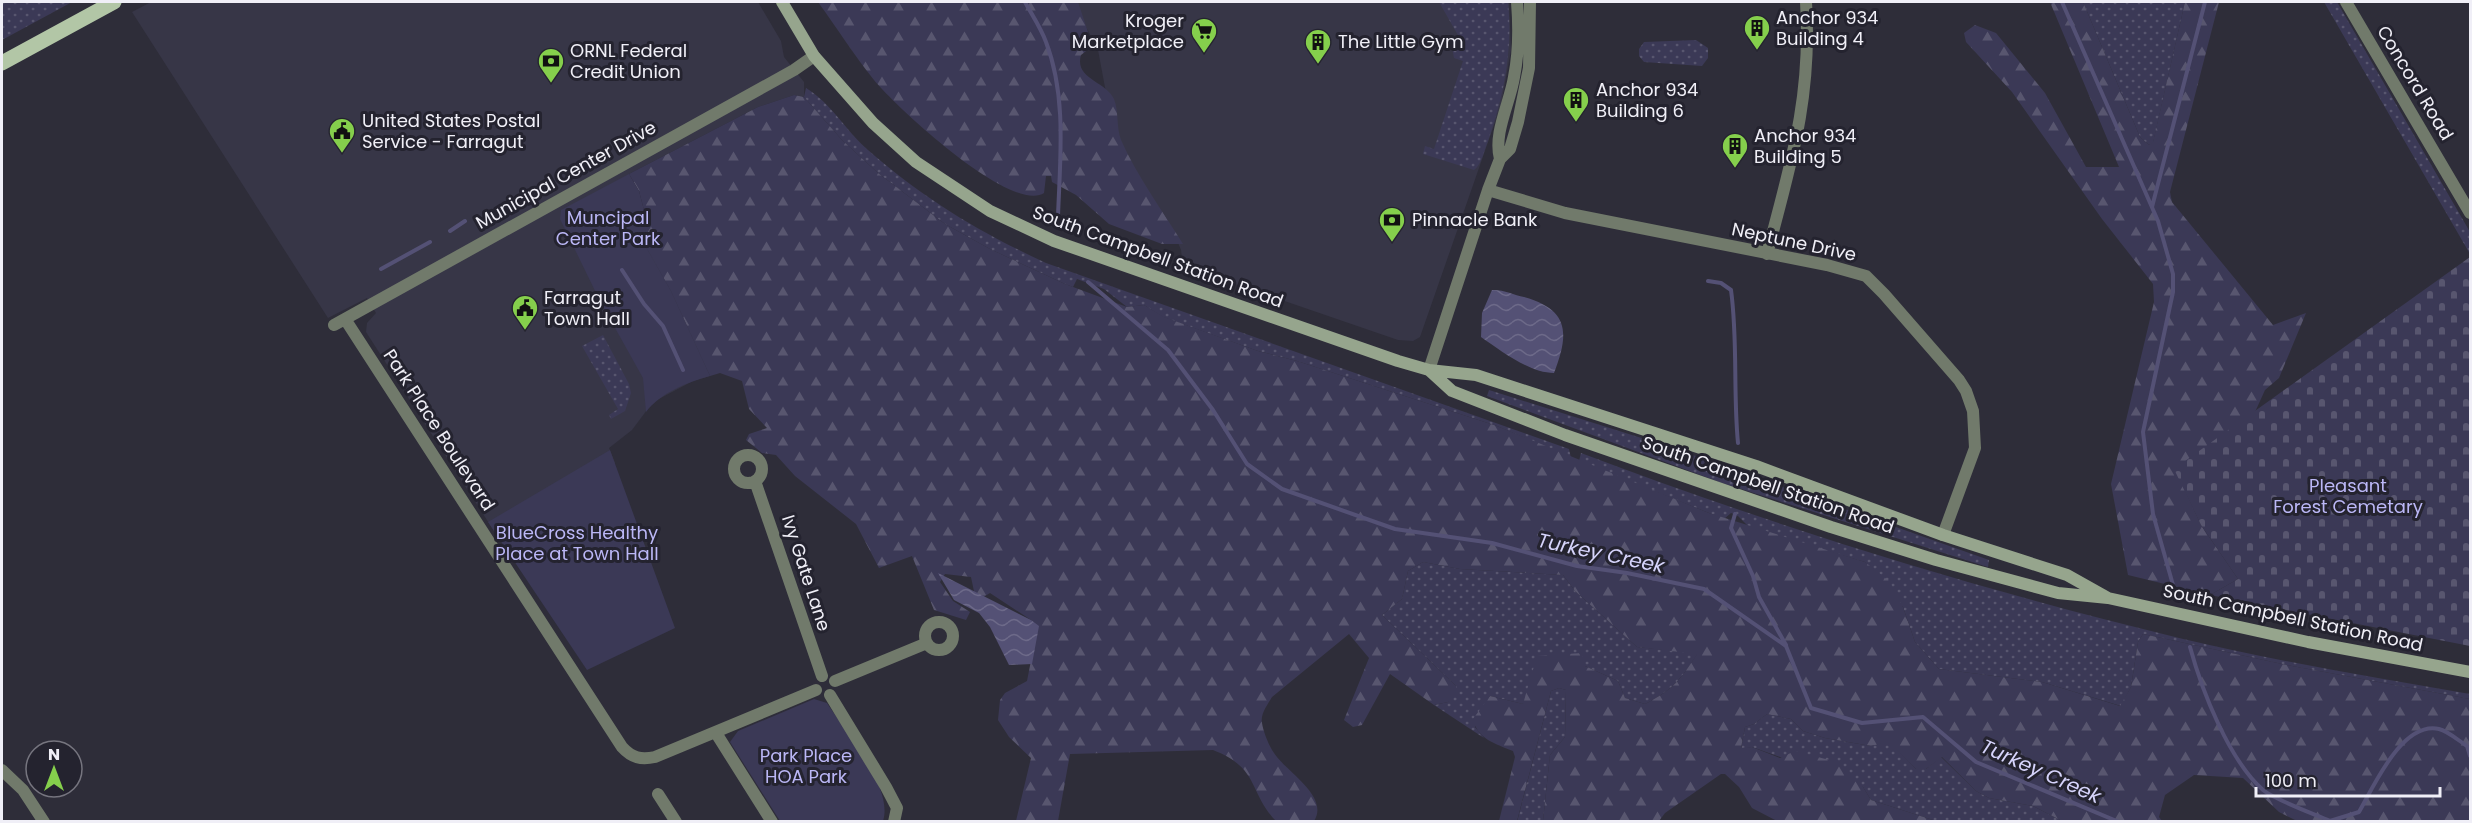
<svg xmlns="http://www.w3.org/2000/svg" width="2472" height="823" viewBox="0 0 2472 823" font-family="Poppins,sans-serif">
<defs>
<pattern id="grass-dots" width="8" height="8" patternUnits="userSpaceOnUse" patternTransform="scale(1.5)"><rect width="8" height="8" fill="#3b3956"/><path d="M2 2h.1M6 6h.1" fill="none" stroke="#58566f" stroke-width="1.8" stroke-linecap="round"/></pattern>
<pattern id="forest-firs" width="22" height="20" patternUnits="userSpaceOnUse" patternTransform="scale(1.5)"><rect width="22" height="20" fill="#3b3956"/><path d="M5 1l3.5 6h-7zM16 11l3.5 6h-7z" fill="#58566f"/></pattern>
<pattern id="cemetery-stones" width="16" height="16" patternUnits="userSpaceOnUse" patternTransform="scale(1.5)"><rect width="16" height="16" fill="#3b3956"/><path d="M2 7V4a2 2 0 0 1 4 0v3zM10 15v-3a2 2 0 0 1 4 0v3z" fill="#58566f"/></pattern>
<pattern id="water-waves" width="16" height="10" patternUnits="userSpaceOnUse" patternTransform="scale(1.5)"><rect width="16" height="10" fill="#545175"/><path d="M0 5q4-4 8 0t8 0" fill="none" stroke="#6d6a89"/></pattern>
</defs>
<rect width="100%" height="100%" fill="#2e2d39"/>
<path fill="#373647" d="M151,2H758L781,41L784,57L804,82V97L794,95L758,107L629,174L710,376L693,381L653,402L632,430L609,448L615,463L494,531L366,332L367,323L376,313L367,298L328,318L132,12Z
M1073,2H1509L1511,50L1501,105L1420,337L1413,341L1398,340L1183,266L1181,250L1174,233L1122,151L1110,114L1098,50Z"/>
<path fill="url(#grass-dots)" d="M2,2H72L2,40Z
M1439,2H1508C1513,50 1504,95 1488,141C1484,150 1482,164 1474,170L1423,154L1425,146L1434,149L1463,61L1454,58L1451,41L1459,37Z
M2083,2H2185L2153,143L2149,145L2140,137Z
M2324,2H2337L2470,232V254Z
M1696,40L1708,48V58L1702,66L1644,62L1639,56V49L1644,42Z
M806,88C831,103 846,131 868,150C924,199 979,232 1046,263L1569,449L1571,458L1497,426L1297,361L1258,351L1163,317L1144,305L1127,307L1104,289L1077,279L1073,287L1065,284L990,249L945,224L878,173L842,140L804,97Z
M603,335L629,384L631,393L625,411L611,419L609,415L618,409L582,346Z
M1489,390L1670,447L1989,560L1988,567L1722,483L1487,396Z
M1581,453C1777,527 1976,589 2179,638C2275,661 2373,677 2470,694V699L2292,666L2143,634L2138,642L2131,687L2121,706L2042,682L1939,669L1915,642L1903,607L1865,562L1750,528L1738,516L1731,513L1724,519L1579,461Z
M1423,562L1460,569L1563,575L1575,591L1637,647L1698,653C1681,679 1673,690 1645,704L1625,698L1618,681L1585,666L1523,704L1490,696L1475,727L1484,738L1434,705L1448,702L1456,686L1382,615L1402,599L1408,571Z
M1559,688L1566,690L1565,737L1550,755L1543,821L1517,822L1551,691Z
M1767,714L1791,719L1803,731L1825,738L1871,746L1888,741L1916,769H1926L1941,757L1976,791L1989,798L2033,806L2062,821H1936L1871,800L1863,787L1752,747L1741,749L1745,727L1754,724Z"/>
<path fill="url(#forest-firs)" d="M818,2H1078L1091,41L1090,48L1081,55C1074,79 1106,81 1114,99C1119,112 1116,127 1121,140C1137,176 1162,210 1183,244H1162L1109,224L1076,195L1052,182L1051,176H1046L1044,193C1011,214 895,106 874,80C854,55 837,28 818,2Z
M2050,2H2083L2140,137L2149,145L2153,142L2185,2H2219L2170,192L2172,202L2273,325L2306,313L2279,378L2265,390L2255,412L2175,469L2201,525L2238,579L2210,595L2128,575L2111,484L2154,302L2153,284L2146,275L2102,219L2012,92L1966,42L1964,33L1975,25L1996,33L2045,93L2086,167H2119Z
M794,95L804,97L842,140L878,173L945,224L990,249L1065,284L1127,307L1144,305L1164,317L1258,351L1297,361L1497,426L1709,513L1865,562L1889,581L1903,607L1915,642L1939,669L2042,682L2120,706L2131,687L2138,642L2143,634L2292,666L2470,699V821H2297L2279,812L2243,778L2194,775L2165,795L2159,817L2162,821H2062L2033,806L1989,798L1976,791L1942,757L1926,769H1916L1888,742L1871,746L1825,738L1803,731L1791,719L1767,714L1754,724L1745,727L1741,748L1752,747L1780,758L1795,751L1833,761L1863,787L1871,800L1936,821H1777L1752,808L1739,787L1725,774H1721L1665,813L1659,821H1543L1550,755L1565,737L1566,690L1559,688L1551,691L1517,821H1499L1515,757L1513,751C1496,744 1477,739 1473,719L1490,696L1523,704L1537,656L1582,653L1585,666L1618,681L1625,698L1645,704C1673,690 1681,679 1697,654L1637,647L1575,591L1563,575L1460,569L1423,562L1408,571L1402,599L1382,615L1456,686V694L1448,702L1434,705L1390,674L1362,725L1353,727L1344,720L1369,658L1349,634L1272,697C1268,704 1260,714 1262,723C1263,731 1269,746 1274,753C1285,771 1330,796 1314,821H1276C1248,792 1260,768 1213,750L1070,754L1058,821H1016L1031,758L1009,737L998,720L1000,700L1005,693L1027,681L1037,630L1031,620L990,593L980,599L975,596L971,577L945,574L940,582L953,601L970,612L966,620L934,610L912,556L879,568L856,524L795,476L776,455L762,453L746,440L749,434L767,428L749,409L742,381L720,373L710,376L671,291L646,247L644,210L639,191L629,174L758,107Z"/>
<path fill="url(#cemetery-stones)" d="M2470,257V646L2210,595L2238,579L2201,525L2174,469Z"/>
<path fill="#3b3956" d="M629,174L639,191L644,210L646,247L671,291L710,376C688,382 660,393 646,412L643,378L600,301L560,219L561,210Z
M610,450L675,628L587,670L488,522Z
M814,699L827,703C845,731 894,788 883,821H780L730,742L738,731Z"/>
<path fill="url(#water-waves)" d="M1492,290C1502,289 1514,295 1524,297C1570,310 1569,334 1554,373C1530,373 1501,351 1481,337L1482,313Z
M938,573L1031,620L1039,626L1032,664L1009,665L990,627L979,613L954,600Z"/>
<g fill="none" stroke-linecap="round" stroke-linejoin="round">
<path stroke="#545175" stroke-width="4" d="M1025,2C1032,15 1041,28 1046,42C1067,97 1060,159 1058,216
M2062,2L2158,221L2173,274V292L2143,432L2153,514L2173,585
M2152,207L2205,2
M450,231L465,221
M381,269L430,242
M622,270L644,304L663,326L683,370
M1708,281L1721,283L1731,290C1738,341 1733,392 1738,443
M1088,282L1168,350L1213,410L1247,464L1282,489L1395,529L1492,543L1577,566L1627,573L1704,589L1786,646L1811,708L1862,723L1923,717L1976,762L2119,822
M1718,472L1757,487
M1735,514L1731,528L1753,576L1759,597L1786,645
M2190,647C2202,691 2229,760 2263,790C2275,800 2314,814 2330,821L2359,812C2374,786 2402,721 2439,729C2448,731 2459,741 2467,746L2470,756"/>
<path stroke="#717a6b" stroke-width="12" d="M1500,159C1493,133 1510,103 1514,77C1519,52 1519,27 1517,2
M1488,190L1565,213L1827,265L1866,276L1884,294L1959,380L1966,391L1973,411L1975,448L1943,535
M1767,254C1791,163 1812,97 1806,2
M345,319L622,747C632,758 641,760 655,757L816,690
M334,325L794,70L814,56
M1429,370L1488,190L1500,159L1510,149L1518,122L1529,68L1530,2
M734 469a14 14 0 1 1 28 0a14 14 0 1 1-28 0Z
M755,481L822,676
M925 636a14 14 0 1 1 28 0a14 14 0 1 1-28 0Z
M835,681L927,643
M830,695L886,787L897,808L894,822
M716,733L772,822
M2,770L23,790L44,822
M658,794L676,822"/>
<path stroke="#717a6b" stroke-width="12" d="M2346,2L2470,213"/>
<path stroke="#96a58d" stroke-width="12" d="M782,2L814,56L873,123L916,162L990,211L1054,241L1398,361L1429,370L1476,375L1756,466L1943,535L2067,575L2108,598
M1429,370L1452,391L1565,435L1831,527L1936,560L2058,593L2108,598L2308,642L2470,672"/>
<path stroke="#b2c6a6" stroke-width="15" d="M2,63L114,2"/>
</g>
<defs>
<g id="building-pin" transform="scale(1.35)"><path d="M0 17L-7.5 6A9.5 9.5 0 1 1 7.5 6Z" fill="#85cf4c" stroke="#24232f"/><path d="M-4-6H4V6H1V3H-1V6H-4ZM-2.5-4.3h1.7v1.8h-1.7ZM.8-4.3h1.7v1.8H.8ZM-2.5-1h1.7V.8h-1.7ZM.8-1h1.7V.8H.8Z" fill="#111"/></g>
<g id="supermarket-pin" transform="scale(1.35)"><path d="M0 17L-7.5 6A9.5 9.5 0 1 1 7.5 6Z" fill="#85cf4c" stroke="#24232f"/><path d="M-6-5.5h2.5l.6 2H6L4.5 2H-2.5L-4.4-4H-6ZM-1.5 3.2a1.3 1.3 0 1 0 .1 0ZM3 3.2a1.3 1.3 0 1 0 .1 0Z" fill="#111"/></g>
<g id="bank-pin" transform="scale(1.35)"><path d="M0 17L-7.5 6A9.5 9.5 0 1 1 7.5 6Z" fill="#85cf4c" stroke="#24232f"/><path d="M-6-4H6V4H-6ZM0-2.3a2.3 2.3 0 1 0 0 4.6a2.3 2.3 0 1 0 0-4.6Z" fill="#111"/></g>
<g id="civic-pin" transform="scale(1.35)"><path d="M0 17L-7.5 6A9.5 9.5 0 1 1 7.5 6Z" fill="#85cf4c" stroke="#24232f"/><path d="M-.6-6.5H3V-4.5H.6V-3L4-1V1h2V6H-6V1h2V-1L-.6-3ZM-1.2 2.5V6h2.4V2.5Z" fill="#111"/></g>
</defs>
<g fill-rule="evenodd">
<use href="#building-pin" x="1757" y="28"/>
<use href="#supermarket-pin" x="1204" y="31"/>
<use href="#building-pin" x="1318" y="42"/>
<use href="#bank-pin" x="551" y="61"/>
<use href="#building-pin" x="1576" y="100"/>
<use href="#civic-pin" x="342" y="131"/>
<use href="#building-pin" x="1735" y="146"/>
<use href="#bank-pin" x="1392" y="220"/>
<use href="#civic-pin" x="525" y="308"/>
</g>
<g text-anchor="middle" stroke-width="6" stroke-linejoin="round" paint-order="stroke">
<g font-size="18" fill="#f0eff7" stroke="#24232f" text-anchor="start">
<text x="1776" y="24">Anchor 934<tspan x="1776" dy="21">Building 4</tspan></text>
<text x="1184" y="27" text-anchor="end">Kroger<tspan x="1184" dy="21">Marketplace</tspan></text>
<text x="1338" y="48">The Little Gym</text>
<text x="570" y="57">ORNL Federal<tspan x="570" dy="21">Credit Union</tspan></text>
<text x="1596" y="96">Anchor 934<tspan x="1596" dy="21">Building 6</tspan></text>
<text x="362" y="127">United States Postal<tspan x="362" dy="21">Service - Farragut</tspan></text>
<text x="1754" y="142">Anchor 934<tspan x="1754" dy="21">Building 5</tspan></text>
<text x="1412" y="226">Pinnacle Bank</text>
<text x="544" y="304">Farragut<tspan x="544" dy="21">Town Hall</tspan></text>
</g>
<g font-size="18" fill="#f0eff7" stroke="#24232f">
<text transform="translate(2415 83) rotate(59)" y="6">Concord Road</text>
<text transform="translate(566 175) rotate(-29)" y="6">Municipal Center Drive</text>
<text transform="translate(1794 242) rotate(12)" y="6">Neptune Drive</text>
<text transform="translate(1158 257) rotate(20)" y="6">South Campbell Station Road</text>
<text transform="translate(439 430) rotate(57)" y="6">Park Place Boulevard</text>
<text transform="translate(1768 485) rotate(19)" y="6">South Campbell Station Road</text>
<text transform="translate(806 573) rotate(72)" y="6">Ivy Gate Lane</text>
<text transform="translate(2293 618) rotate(12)" y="6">South Campbell Station Road</text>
</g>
<g font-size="18" fill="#bbb7f6" stroke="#24232f">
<text x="608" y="224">Muncipal<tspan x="608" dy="21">Center Park</tspan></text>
<text x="2348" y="492">Pleasant<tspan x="2348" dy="21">Forest Cemetary</tspan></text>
<text x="577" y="539">BlueCross Healthy<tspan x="577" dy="21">Place at Town Hall</tspan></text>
<text x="806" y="762">Park Place<tspan x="806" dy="21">HOA Park</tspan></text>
</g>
<g font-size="20" font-style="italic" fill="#d6d4fb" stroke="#24232f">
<text transform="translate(1601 553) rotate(12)" y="7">Turkey Creek</text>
<text transform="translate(2041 771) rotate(24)" y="7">Turkey Creek</text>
</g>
</g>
<rect width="2472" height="823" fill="none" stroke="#f0eff7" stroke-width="6"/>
<g transform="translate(54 769)"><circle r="28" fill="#24232f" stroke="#76757f" stroke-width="1.5"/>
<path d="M0-4.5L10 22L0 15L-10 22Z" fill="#85cf4c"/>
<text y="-9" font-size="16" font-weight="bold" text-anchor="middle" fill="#f0eff7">N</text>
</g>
<path d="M2256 787v9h184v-9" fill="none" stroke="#f0eff7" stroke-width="3"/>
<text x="2265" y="787" font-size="18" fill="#f0eff7" stroke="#24232f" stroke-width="4.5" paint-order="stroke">100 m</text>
</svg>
